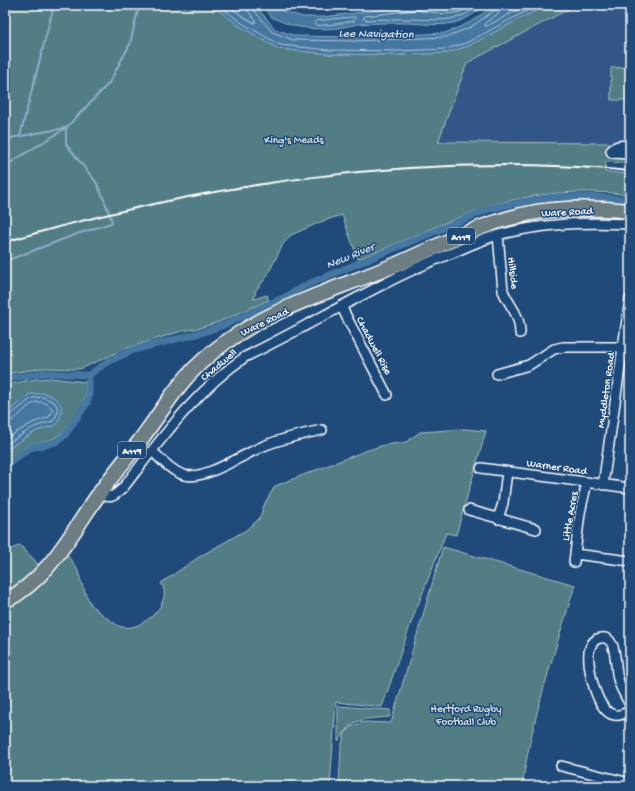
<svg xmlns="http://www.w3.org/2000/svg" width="635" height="791" viewBox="0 0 635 791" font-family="'Gochi Hand',sans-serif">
<rect width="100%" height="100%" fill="#1f4a7a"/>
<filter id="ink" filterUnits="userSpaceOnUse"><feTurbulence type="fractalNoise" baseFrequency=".025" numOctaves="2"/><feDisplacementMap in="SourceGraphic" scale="8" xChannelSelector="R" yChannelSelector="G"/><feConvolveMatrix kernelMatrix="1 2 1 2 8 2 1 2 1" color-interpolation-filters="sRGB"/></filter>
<g filter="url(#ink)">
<path fill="#335787" d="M287,5H401V7L287,6Z
M576,5H630V143L438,142L467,63Z"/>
<path fill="#537d85" stroke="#a9bec2" d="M5,5H212L240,26L279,49L329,54L398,55L447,53L468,46L546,5H576L467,63L438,142L615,143L607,151V155L630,156V164L606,162L605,172L630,174V195C586,189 540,192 497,204C478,209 459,218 440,225C413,237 386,248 358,259L342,215L323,221L291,235L283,244L266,278L256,290L254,299L267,295L269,300L219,322L200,328L182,331L124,349L83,368L78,369L43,368L5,374Z
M628,67V100H611V68Z
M50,378L86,382V393L84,403L75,416L62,433L53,439L27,446L5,464V450L36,431L56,425L30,394L5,414V385L36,379Z
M465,429L486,431L456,535L446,533L412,620L382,707L336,702L330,786H5V609L27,594L65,552C68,557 73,562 76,567C79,572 80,579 82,584C84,590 87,598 91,604C95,610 110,620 117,625C136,637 176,604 161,583L199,557L246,530L259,519L265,503L275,486L365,451L384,445L406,442L420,432Z
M20,545L40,566L29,578L5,594V547L7,551Z
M443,547L575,585C555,651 532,717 522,786H339L341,747L345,733L352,726L364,722L391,723Z
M338,706L390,710V717L365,719L353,723L338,741Z"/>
<path fill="#4477a1" stroke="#8fadc7" d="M212,5H255L275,29L295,36L354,37L445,33L469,23L495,5H546L468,46L447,53L398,55L329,54L279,49L240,26Z
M265,5H279L282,11L303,17H323L405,7H418L445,10L459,8L465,5H485C475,14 465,20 453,23C437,27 413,22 395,23C383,23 371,23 359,24C352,25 345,27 338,28C317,30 297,29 278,20C271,17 265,13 265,5Z
M44,393C62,400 66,407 56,425L36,431L5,450V414L30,394Z"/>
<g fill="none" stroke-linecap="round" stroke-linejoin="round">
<path stroke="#b4c9d9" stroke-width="1" d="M218,5L242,23L280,45L329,50L398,51L446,49L466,43L538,5
M227,5L245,18L255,23L256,21L248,11L247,5
M252,5L253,9L272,32L293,40L354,41L446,37L471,27L495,10L497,5
M466,5L465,9L460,12L445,14L416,10L365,16L363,18L365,20C380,19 394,19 409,19C435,19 457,25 479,5
M502,5L499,13L485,23V26H487L527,5
M353,17L356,18L354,21C342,23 328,26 315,25L314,23L316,21Z
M5,417L9,416L32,398L43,397L52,401L56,404L58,410L57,414L53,421L34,427L5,445
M5,422C17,422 24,407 34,403C41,400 50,404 53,410L49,417L32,423L5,439"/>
<path stroke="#8fadc7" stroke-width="2" d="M187,5H189
M20,136L54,5
M5,139L65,128
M5,166L66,128L109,83L130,44L138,10L141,5
M5,263L11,259L77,234L111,223L112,221L103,197L96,182L66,144V128"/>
<path stroke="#4477a1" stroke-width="7" d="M5,379L42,373L89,375L107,362L133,350L204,332L224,325L285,297L306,285L489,209L521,202L558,197H595L630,200
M5,466L30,448L56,442L65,435L87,403L89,396V375"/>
<g stroke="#fff" stroke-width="12">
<path id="minor" d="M630,148L627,146C621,145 616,145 611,151L612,153L630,154
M498,235L503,291C510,307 520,314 520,333
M341,306L387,395
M497,374L529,365L554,349L563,347H623
M152,451C161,459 172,472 184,475C205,481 245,453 266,445C284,438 303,434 322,430
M481,468L630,488
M603,485L630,299
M99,493C111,500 114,496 123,488C159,442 195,391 245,357C313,324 377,283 447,255C464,248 481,240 498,235C544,223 583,222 630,224
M469,510L536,529
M498,519L503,503L507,472
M575,554L630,561
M574,562L580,513L587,482
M630,704C625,696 620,687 618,679C614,666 619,631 597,639C592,642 590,647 589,652C587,668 597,713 615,715C621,716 625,713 630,711
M561,766L630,783"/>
</g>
<g stroke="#fff" stroke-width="17">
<path id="primary" d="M5,601C49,579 71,533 99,494C112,476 126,459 139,442C153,423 166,403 180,385C233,318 320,296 395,265C441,245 487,220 537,212C567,207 599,208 630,211"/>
</g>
<use href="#minor" stroke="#1f4a7a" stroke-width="9"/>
<use href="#primary" stroke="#6d7d84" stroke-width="14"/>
<path stroke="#fff" stroke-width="2" d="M5,242C204,183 423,151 630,171"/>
</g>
</g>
<g text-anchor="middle" stroke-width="3" stroke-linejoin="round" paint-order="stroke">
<g fill="#1f4a7a" stroke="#bcc9d7" stroke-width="1">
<rect x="447" y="228" width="28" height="16" rx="3"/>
<rect x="118" y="442" width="28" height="16" rx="3"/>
</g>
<g font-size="10" font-weight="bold" fill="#fff">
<text x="461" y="240">A119</text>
<text x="132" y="454">A119</text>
</g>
<g font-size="11" fill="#d4dee0" stroke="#1f4a7a">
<text x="294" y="143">King's Meads</text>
<text x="466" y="712">Hertford Rugby<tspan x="466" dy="13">Football Club</tspan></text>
</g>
<g font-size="11" fill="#fff" stroke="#1f4a7a">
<text transform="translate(567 211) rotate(-3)" y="4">Ware Road</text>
<text transform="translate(514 273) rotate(83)" y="4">Hillside</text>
<text transform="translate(264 321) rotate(-26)" y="4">Ware Road</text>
<text transform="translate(375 345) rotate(62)" y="4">Chadwell Rise</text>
<text transform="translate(218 364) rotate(-40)" y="4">Chadwell</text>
<text transform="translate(605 390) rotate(-82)" y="4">Myddleton Road</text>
<text transform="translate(557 466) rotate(8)" y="4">Warner Road</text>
<text transform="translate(569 516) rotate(-80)" y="4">Little Acres</text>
</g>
<g font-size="12" font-style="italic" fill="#d0dde8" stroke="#1f4a7a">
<text transform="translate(376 33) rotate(1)" y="4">Lee Navigation</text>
<text transform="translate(350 255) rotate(-22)" y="4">New River</text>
</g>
</g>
<rect width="635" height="791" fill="none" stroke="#1f4a7a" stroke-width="20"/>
<rect x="10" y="10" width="615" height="771" fill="none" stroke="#fff" stroke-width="1.5" filter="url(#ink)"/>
</svg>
